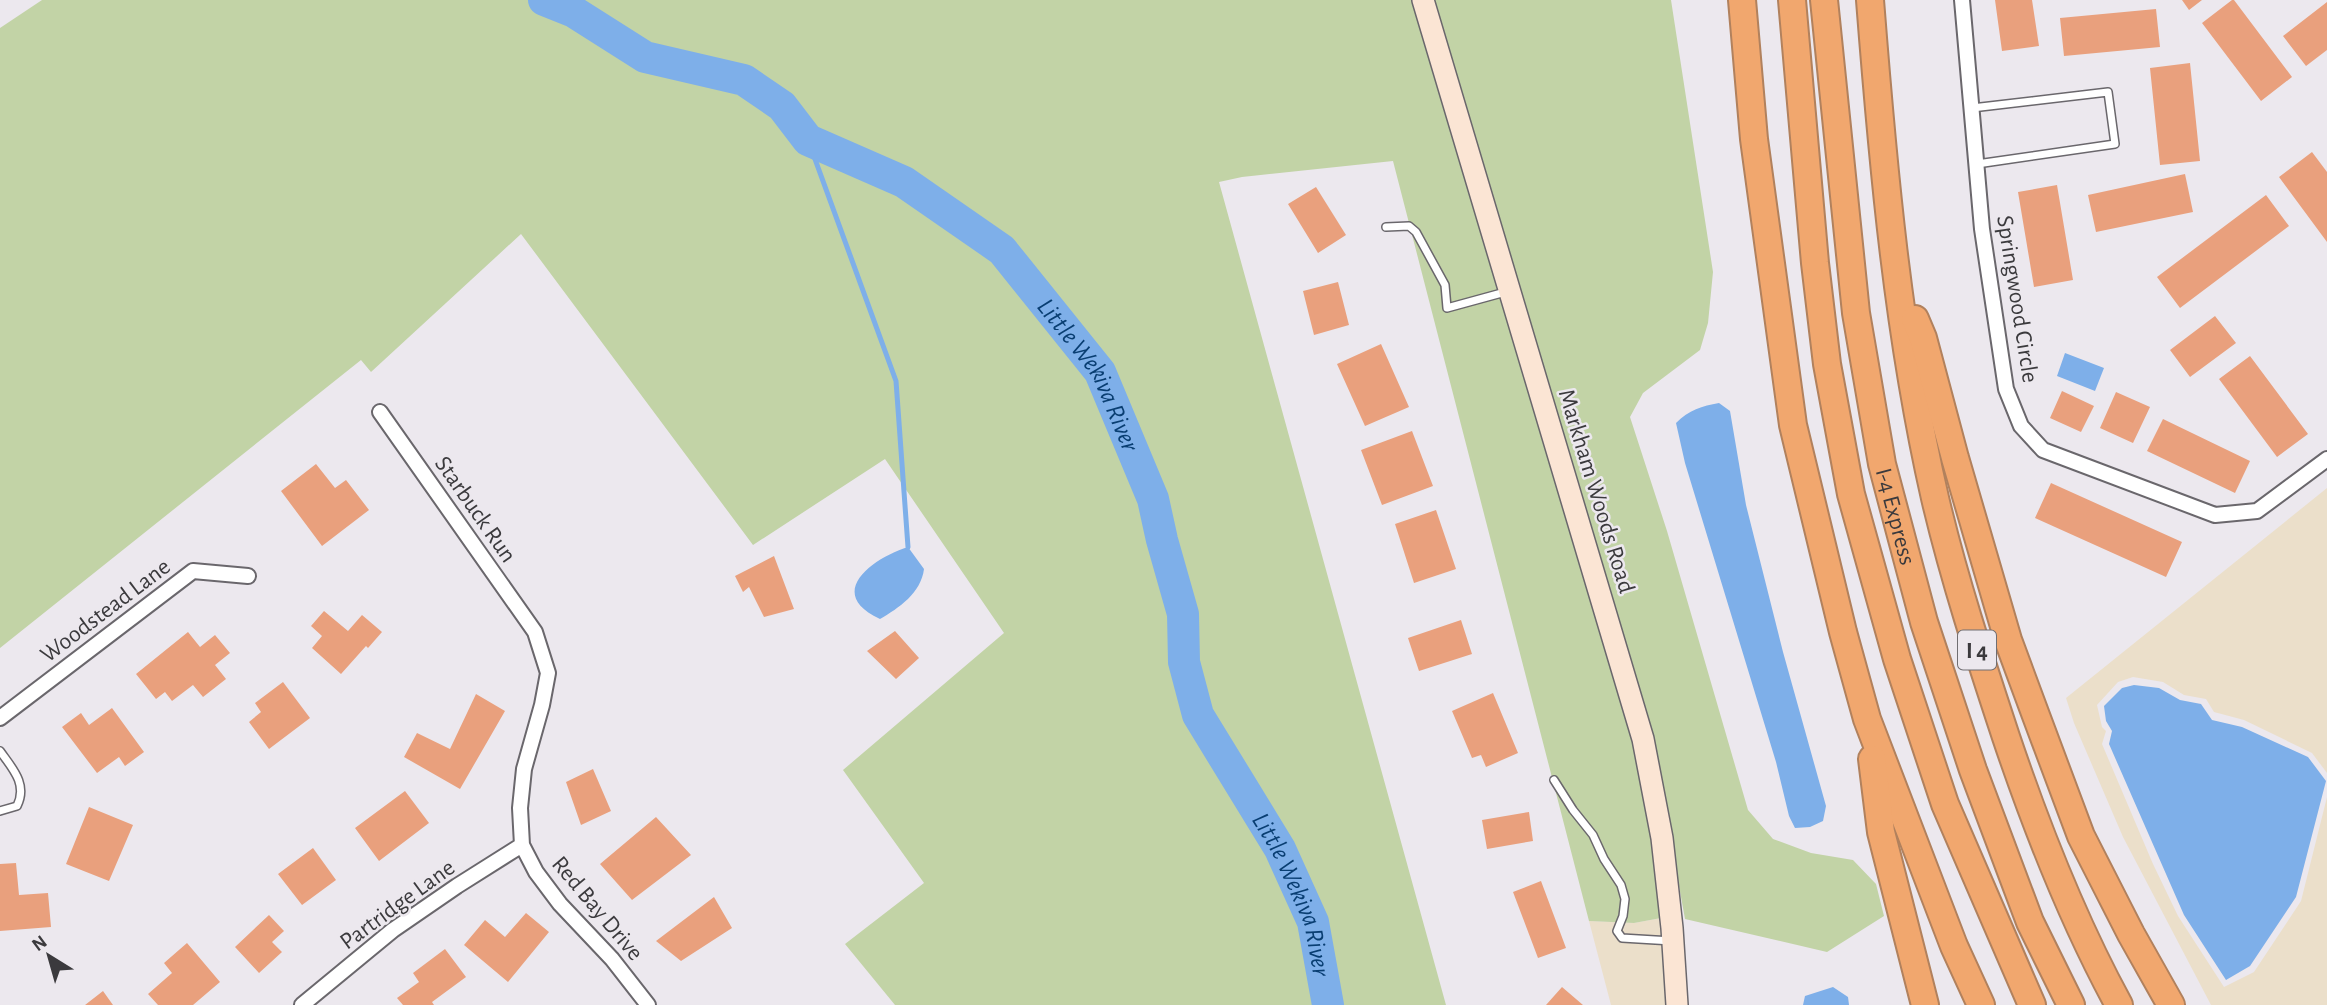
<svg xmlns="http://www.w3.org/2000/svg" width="2327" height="1005" viewBox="0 0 2327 1005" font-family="'Alegreya Sans',sans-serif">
<rect width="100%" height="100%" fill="#ece8ee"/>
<path fill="#ebdfca" d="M2327,488V773L2312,753L2244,720L2214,712L2206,699L2184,695L2163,682L2133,677L2118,682L2097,705L2102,727L2106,731L2102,744L2153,864L2178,916L2224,987L2254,972L2301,901L2327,797V1005H2211L2123,837L2074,723L2066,698Z
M1661,918L1668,1005H1611L1589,921L1634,923Z"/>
<path fill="#c2d3a6" d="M42,0H1413L1634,740L1652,838L1661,918L1634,923L1589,921L1393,161L1242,177L1219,182L1446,1005H895L845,944L924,883L843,770L1004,633L885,459L753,545L521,234L371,372L361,360L0,648V28Z
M1432,0H1671L1713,272L1708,323L1700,350L1643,393L1630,417L1667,531L1748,810L1773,839L1811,853L1853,860L1876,884L1884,916L1827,952L1685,919L1652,737Z"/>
<path fill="#7eafe9" d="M2065,353L2104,368L2095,391L2057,376Z
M1719,403L1730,411L1746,505L1783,652L1826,806L1823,821L1810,827L1795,828L1789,816L1776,762L1685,463L1676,423C1689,410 1702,406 1719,403Z
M908,547L924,569C921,593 899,608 880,619C824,593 873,558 908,547Z
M2134,685L2159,688L2180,700L2201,704L2212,720L2242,727L2308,757L2326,781L2296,897L2250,966L2226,980L2184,915L2109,744L2112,731L2106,721L2104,706L2122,688Z
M1833,987L1848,997L1849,1005H1803L1805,996Z"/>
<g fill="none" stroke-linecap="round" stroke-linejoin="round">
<path stroke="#7eafe9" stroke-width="5" d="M808,140L896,381L908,547"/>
<path stroke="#7eafe9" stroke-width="32" id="s1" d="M544,0L574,12L645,57L744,80L782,106L808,140L904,182L1002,250L1100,372L1153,499L1162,540L1183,614L1184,662L1198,715L1280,849L1313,922L1328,1005"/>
</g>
<path fill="#e9a07d" d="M1995,0H2032L2039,46L2002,51Z
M2182,0H2202L2189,10Z
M2232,0H2234L2292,77L2261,101L2202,23Z
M2327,2V50L2306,66L2283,36Z
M2156,9L2160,47L2064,56L2060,18Z
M2190,63L2200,161L2160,165L2150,68Z
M2312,152L2327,172V242L2279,177Z
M2185,174L2193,212L2096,232L2088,195Z
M2057,185L2073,280L2034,287L2018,192Z
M1316,187L1346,235L1318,253L1288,204Z
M2266,195L2289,226L2180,308L2157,277Z
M1338,282L1349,325L1314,335L1303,291Z
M2215,316L2236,343L2190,377L2170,350Z
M1381,344L1409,407L1365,426L1337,364Z
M2250,356L2308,434L2277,457L2219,379Z
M2062,391L2094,406L2081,432L2050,418Z
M2116,392L2150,407L2133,443L2100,428Z
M2163,419L2250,461L2235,493L2147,451Z
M1412,431L1433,486L1382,505L1361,450Z
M316,464L335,488L346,480L369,510L322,546L281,491Z
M2051,483L2182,542L2166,577L2035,518Z
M1436,510L1456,569L1414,583L1395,524Z
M774,556L794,609L764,617L749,587L743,592L735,576Z
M324,611L348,631L362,615L382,632L368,648L366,646L341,674L312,648L322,636L311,626Z
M1461,620L1472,654L1419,671L1408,638Z
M895,631L919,658L896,679L867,651Z
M188,632L200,647L215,635L230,653L215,665L226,679L203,697L193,685L172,701L165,692L156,699L136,674Z
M283,682L310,718L269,749L249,722L261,712L255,703Z
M1493,693L1518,753L1486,767L1481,755L1472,758L1452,711Z
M476,694L505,711L460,789L404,757L417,733L450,749Z
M112,708L144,752L125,766L119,757L97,773L62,727L81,713L89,725Z
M593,769L611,811L581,825L566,782Z
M405,791L429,823L379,861L355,828Z
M89,807L133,825L109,881L66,864Z
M1529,812L1533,841L1487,849L1482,820Z
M656,817L691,855L632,900L600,864Z
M313,848L336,880L302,905L278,874Z
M16,863L19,895L48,893L51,927L0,931V864Z
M1541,881L1566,948L1538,958L1513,892Z
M714,897L732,928L681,961L656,941Z
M526,913L549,932L508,982L464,945L485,920L505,937Z
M269,915L284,931L272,942L282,952L259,973L235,947Z
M187,943L220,982L193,1005H158L148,994L172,973L164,963Z
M445,949L466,977L432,1002L434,1005H403L397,998L419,982L413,973Z
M1562,987L1583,1005H1546Z
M103,991L113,1005H85Z"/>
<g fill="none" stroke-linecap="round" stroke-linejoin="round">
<g stroke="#6a676c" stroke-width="10">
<path id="lane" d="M1972,108L2108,92L2115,144L1977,164
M1386,227L1409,226L1416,232L1445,285L1447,308L1509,291
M0,751C12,768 28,784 17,806L0,811
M1554,780L1573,810L1593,835L1604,859L1621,885L1625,899L1623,916L1617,931L1622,938L1672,941"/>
</g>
<g stroke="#6a676c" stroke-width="18">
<path id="street" d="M1962,0L1982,229L2006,389L2021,426L2043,450L2215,515L2257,511L2327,459
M380,412L535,632L548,673L542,705L524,769L520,808L522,845L536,872L560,904L612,959L648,1005
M0,718L193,571L248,576
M302,1005L393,930L457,886L522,845"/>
</g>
<g stroke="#6a676c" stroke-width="24">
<path id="secondary" d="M1423,0L1643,739L1662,838L1672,928L1677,1005"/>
</g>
<g stroke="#b1815d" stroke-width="30">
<g id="highway">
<path d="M1742,0L1754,139L1793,425L1843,632L1867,719L1954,946L1981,1005"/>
<path d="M1792,0L1815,263L1827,364L1851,494L1897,659L1945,804L2032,1005"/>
<path id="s2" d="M1824,0L1856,313L1882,464L1924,622L1973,770L2030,922L2071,1005"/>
<path d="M1870,0C1883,167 1898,335 1935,498C1954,579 1980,658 2006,737C2037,829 2072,919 2119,1005"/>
<path d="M1915,319L1923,338L1955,458L2008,640L2035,713L2081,836L2131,934L2171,1005"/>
<path d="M1872,759L1881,832L1925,1005"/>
</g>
</g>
<use href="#lane" stroke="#fff" stroke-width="7"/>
<use href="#street" stroke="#fff" stroke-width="14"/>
<use href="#secondary" stroke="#fbe5d4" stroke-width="21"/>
<use href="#highway" stroke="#f1a76e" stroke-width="26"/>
</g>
<g text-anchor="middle" stroke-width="5" stroke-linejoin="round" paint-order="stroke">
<rect fill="#ece8ee" stroke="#706e72" stroke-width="2" x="1958" y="630.5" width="38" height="39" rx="5"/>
<g font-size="23" font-weight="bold" fill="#3b3a3d">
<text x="1977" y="658">I 4</text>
</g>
<g font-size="24" fill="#3b3a3d" stroke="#ece8ee">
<text transform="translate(2018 299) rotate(81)" y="8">Springwood Circle</text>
<text transform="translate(1597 491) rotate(73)" y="8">Markham Woods Road</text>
<text transform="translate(476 509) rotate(55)" y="8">Starbuck Run</text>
<text dy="8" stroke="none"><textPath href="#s2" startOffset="522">I-4 Express</textPath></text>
<text transform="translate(105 610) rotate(-37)" y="8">Woodstead Lane</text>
<text transform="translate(397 904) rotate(-36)" y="8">Partridge Lane</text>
<text transform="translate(598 908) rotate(50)" y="8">Red Bay Drive</text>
</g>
<g font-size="26" font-style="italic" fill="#093e72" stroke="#ece8ee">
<text dy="9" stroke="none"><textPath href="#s1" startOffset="684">Little Wekiva River</textPath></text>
<text dy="9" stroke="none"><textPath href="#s1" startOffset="1251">Little Wekiva River</textPath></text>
</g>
</g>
<g transform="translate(49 956) rotate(323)" stroke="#ece8ee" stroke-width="5" paint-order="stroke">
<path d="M0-5L12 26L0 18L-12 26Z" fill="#3b3a3d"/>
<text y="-10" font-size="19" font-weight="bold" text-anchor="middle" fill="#3b3a3d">N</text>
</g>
</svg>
